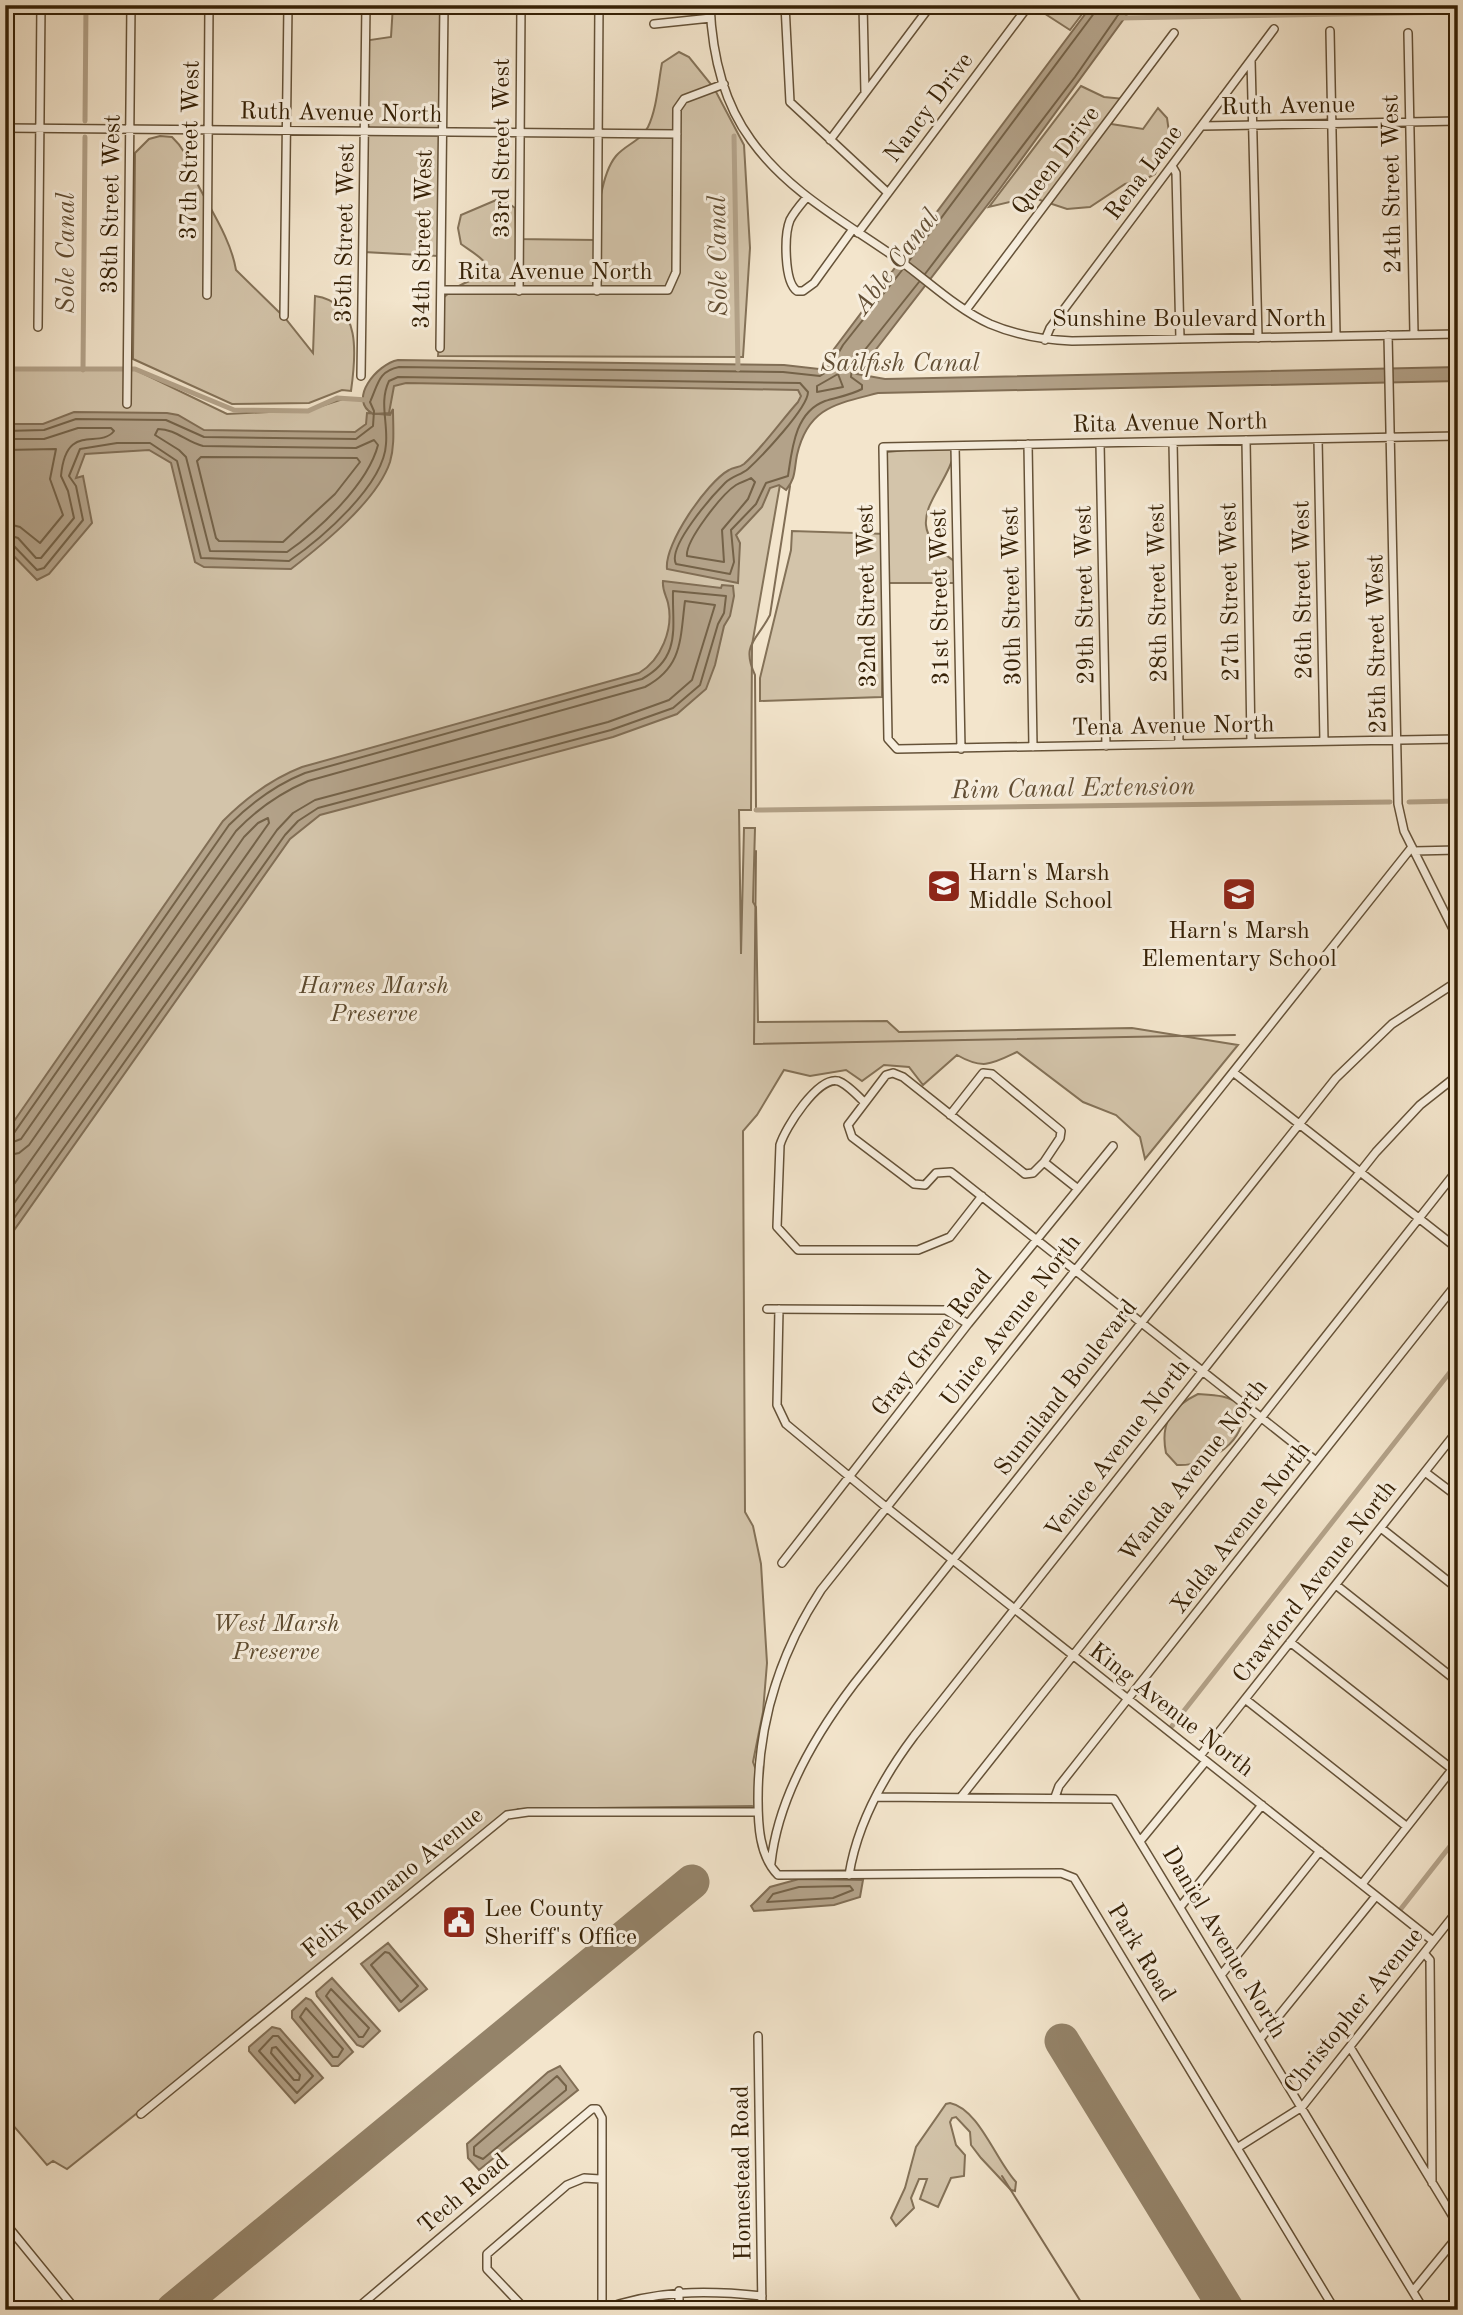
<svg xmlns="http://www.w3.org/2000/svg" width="1463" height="2315" viewBox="0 0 1463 2315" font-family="'Old Standard TT',serif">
<rect width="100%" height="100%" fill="#f3e5cc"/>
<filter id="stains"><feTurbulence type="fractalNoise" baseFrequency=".00286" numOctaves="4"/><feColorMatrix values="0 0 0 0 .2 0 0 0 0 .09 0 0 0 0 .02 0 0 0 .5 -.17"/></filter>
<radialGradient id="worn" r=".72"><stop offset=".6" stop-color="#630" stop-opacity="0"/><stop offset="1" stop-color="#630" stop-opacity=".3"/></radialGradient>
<path fill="#d3c4aa" stroke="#847258" stroke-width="2" d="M393,5H440L438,256L364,252L363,41L391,37Z
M1038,5H1089L1070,30L1036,8Z
M679,52L689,57L714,88L744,145L750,248L743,357L438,356L443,298C457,285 471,278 491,277C489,260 473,253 461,244L458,228L461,215L501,198L515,208L516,239L596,240C597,217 601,174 616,156C625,145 641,141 648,127C657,108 658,84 662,63Z
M1081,86L1104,97L1125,99L1111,124L1143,129L1158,108L1167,118L1170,139L1155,174L1144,180L1125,184L1090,207L1067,209L1031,197L989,207Z
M160,136L172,137C190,154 187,165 198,185C212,212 231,240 236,270L285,318L313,353L315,296C362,303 356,356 351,391L342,390L309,403L232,404L133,359L135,153L149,139Z
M5,369L136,370L227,414L309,410L343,399H384L395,377L824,388L789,433L752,645L751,810H739L741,954L744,828H755L753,902L756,907L758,1022L887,1021L899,1032L1132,1028L1238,1045L1145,1159L1140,1137L1116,1115L1083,1102L1017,1052C992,1064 983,1070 957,1055L923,1085L909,1067L884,1065L862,1081L846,1070L810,1076L784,1070L757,1115L743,1131L745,1512L753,1526L761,1564L767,1663L763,1712L753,1762L762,1786L757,1809L752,1806L518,1809L67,2169L53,2161L47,2165L5,2116Z
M956,445C949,494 890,522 959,564L960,583H882V697L760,701V678L791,550L792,531L887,534V452Z
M1198,1394C1215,1395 1228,1395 1242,1406C1250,1440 1208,1467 1177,1465L1166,1453C1160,1423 1171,1407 1198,1394Z
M950,2103C979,2109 996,2161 1016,2182L1015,2191L1011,2190L981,2158L971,2145L970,2132L956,2117L952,2118L950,2122L956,2145L965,2155L964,2176L951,2178L938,2207L920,2199L927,2179H919L911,2198L914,2208L896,2226L891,2218L905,2188L916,2147L946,2104Z"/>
<path fill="#b3a289" stroke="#816e55" stroke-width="2" d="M1092,5H1134L999,190L857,374L885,379L1458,367V381L878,393C836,404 808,407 797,455C794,470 796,478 786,490L779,485L770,488L762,507L736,535L740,543L738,583L667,569C664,544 707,482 729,470C734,467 739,468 744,464C764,446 780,422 798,402L801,396L798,390L406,383L394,386L389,413L373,414C347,400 377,364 398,360L784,365L819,369Z
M393,409C393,427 395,445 390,462C377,501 322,545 291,569L204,567L195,562L171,463L149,450L85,454L76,478L83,476L92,523L49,574L37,580L5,547V424H43L74,412L167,413L178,415L204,430L355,432L366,424L367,413L390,415Z
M663,581L721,588L722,585L733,586L734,596L730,616L724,626L715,665L706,689L677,714L613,737L320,815L290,839L5,1243V1134L223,821C247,797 271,779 302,767L639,673C661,660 674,629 668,603C666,595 662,590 663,581Z
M799,1879L863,1880L860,1897L834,1905L754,1911L751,1906L770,1887Z
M388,1943L427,1989L399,2011L361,1964Z
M332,1978L380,2031L363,2047L357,2045L317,1996L316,1992Z
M306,1998L311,2000L353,2052L338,2066H332L292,2018V2011Z
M272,2027L280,2029L323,2078L295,2103L249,2051V2047Z
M560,2066L578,2090L479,2170L468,2158L467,2144L548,2072Z"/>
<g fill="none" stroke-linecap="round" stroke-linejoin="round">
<path stroke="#746248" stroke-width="2" d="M909,261L1095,12L1097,5
M925,274L1075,77L1125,5
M838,374L843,387L817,392V386Z
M158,429C176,429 186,442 203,446L356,448L374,440L378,445C368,484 319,530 287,552L210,551L186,457L179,450L155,435Z
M5,431L44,430L76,419L166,420L204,437L356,439L373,426L374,411L370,402C378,385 378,371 399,367L783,372L820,376L828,371L843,345L903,269
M5,439H44L78,428H111L114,431C99,450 66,421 61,476L68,491L74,518L41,558H36L18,538L5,534
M5,450L56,449L50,479L63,515L40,543L20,527L5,523
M201,457L357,458L360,462L335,494L283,542L219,541L216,538L197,461Z
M751,478L755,482L748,499L722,530L724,562L687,556C685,541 722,494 736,485C741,482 746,481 751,478Z
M5,543L13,545L37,570L44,568L83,520L76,486L69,476L80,449L117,443H150L177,461L201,558L289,561C321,539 384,485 386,444C388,422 379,402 389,381L398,377L800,383L808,392C808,408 761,457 748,469C741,475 732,476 725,483C712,496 667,547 676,564L730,574L734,562L731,530L756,504L766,483L788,476C792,449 795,412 825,401C838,397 851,395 862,389V385L851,377L852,366L919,282
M5,1137L14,1133L229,825C252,802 275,785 305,773L642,679C682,657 672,627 673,591L726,596L724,613L718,624L700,685L673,708L611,730L318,808L298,821L285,835L5,1231
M5,1145L21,1139L236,831C257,809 280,793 308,781L645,687C683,667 680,639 685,601L715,605L692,680L669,700L608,722L315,800L293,813L277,830L5,1216
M5,1156L19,1153L29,1145L244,837L258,823L268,818L269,823L5,1197
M799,1887L850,1886L853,1890L833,1898L767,1902L773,1894Z
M385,1952L389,1953L418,1986L401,2002L371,1965Z
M331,1989L369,2028L363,2037H359L326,1996Z
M306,2008L343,2049L338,2057H333L300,2017Z
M273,2036H278L313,2076L297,2093L259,2051Z
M276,2047L300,2075L299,2080H294L271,2053L272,2048Z
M557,2076L566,2086V2090L483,2159L474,2155V2147Z"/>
<path stroke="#816e55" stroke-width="2" d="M756,810L755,675C741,644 756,642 770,615L790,486
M756,851L754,1044L1235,1035
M1002,2176L1086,2310"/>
<path stroke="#b3a289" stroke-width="5" d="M1120,18L1458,12
M85,121L86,5
M734,136L738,369
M5,369H135L234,410L308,411L337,398L367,400
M83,370L85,137
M1409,802L1458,801
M756,810L1390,802
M1172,1726L1458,1362
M1400,1910L1458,1836"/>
<path stroke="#948369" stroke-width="35" d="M1062,2041L1227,2310
M173,2310L692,1882"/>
<g stroke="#655238" stroke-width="10">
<path id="minor" d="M710,5C712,52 723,102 751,140C789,193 847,223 899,260C928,281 957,309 990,324C1016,335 1043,340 1072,341L1458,334
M785,5L790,102L888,193
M863,5L865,93
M654,24L711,18
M1330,31L1336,336
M1408,33L1414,334
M1251,60L1258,338
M1202,126L1458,121
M5,128L677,134
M830,140L931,5
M1172,166L1176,173L1180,339
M807,197C801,204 794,212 790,220C784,235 784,282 797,291H803L814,283L853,229
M858,233L1029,5
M441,290H668L676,272L677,109L684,99L724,84
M519,291L521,5
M597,291L599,5
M207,295L209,5
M966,310L1174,33
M284,316L288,5
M38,327L41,5
M1388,335L1398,804L1404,831L1458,939
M1045,340L1050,328L1274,29
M440,348L444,5
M361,376L366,5
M127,404L131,5
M1458,436L883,447L888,739L897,749L1458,739
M1318,439L1324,741
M1246,440L1251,742
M1173,442L1179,744
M1100,443L1106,746
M1028,444L1033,747
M955,446L961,749
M1414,851L1458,850
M1233,1072L1458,1249
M864,1102C857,1095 847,1084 838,1081C818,1076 785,1128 780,1145L777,1227L798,1250H918L950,1237L982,1196
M950,1115L983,1073L992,1074L1061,1131L1060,1138L1044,1162
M1078,1189L1044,1162L1033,1173L1025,1174L903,1077L893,1073L886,1075L848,1125L852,1137L914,1184L925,1185L936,1173L951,1172L1316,1461
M767,1309L946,1310L968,1324
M779,1309L777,1405L786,1424L886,1507L1433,1941
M1425,1472L1458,1497
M1381,1528L1458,1589
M782,1563L968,1324L1113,1146
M1336,1585L1458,1682
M1290,1642L1452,1769
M1245,1699L1406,1826
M1200,1756L1458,1430
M876,1797L1114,1799L1424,2310
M961,1797L1458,1169
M1055,1797L1059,1786L1085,1753L1458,1282
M1141,1840L1206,1761
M771,1863C778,1798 816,1734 854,1684L1336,1078L1392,1024L1458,981
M849,1875C857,1825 884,1776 914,1736L1376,1152L1420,1105L1458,1075
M1362,1884L1458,1762
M1181,1906L1262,1805
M1424,1953L1430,1960L1432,2183
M1222,1974L1320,1851
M758,2036L762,2310
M1260,2039L1376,1896
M1350,2047L1458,2225
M141,2114L507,1815L528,1812H758
M1237,2148L1302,2107L1458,1910
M5,2223L76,2310
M679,2291V2310
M1413,2291L1458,2236
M355,2310L592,2109H597L602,2118V2310
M526,2310L487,2269V2254L567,2185L584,2178L600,2179
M601,2310C655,2290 706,2290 762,2296
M1335,2310L1074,1878L1061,1873L778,1875C759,1856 758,1824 758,1799C758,1723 779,1654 821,1590L1412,847"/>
</g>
<use href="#minor" stroke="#f7eede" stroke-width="7"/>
</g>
<defs>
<g id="school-square" transform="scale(1.75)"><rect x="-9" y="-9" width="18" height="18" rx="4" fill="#8f2418" stroke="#f7eede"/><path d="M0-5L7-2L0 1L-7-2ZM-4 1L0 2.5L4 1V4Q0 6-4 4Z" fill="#fff"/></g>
<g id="civic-square" transform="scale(1.75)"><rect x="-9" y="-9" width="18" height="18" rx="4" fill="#8f2418" stroke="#f7eede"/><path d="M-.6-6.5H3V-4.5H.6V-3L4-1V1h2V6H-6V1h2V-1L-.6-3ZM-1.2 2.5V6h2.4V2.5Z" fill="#fff"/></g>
</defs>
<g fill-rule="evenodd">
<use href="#school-square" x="944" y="886"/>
<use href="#school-square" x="1239" y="894"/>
<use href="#civic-square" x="459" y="1922"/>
</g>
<g text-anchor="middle" stroke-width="6" stroke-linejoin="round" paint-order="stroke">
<g font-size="24" fill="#362106" stroke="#f7eede">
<text transform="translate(1288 105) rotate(-1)" y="8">Ruth Avenue</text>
<text transform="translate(928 107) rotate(-53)" y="8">Nancy Drive</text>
<text transform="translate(341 112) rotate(1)" y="8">Ruth Avenue North</text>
<text transform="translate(501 148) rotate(-90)" y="8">33rd Street West</text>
<text transform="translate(189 150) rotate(-89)" y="8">37th Street West</text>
<text transform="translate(1055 160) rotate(-53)" y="8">Queen Drive</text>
<text transform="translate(1143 172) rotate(-53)" y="8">Rena Lane</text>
<text transform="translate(1391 184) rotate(-91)" y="8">24th Street West</text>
<text transform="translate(110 204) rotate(-89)" y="8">38th Street West</text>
<text transform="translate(344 233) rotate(-89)" y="8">35th Street West</text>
<text transform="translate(422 239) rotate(-89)" y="8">34th Street West</text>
<text x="555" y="279">Rita Avenue North</text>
<text x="1189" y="326">Sunshine Boulevard North</text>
<text transform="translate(1170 422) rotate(-1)" y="8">Rita Avenue North</text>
<text transform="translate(1302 590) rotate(-91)" y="8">26th Street West</text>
<text transform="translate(1229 592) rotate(-91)" y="8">27th Street West</text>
<text transform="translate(1157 593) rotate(-91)" y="8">28th Street West</text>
<text transform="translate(1084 595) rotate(-91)" y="8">29th Street West</text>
<text transform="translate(866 596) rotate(-91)" y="8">32nd Street West</text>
<text transform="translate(1011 596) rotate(-91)" y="8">30th Street West</text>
<text transform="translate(939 597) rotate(-91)" y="8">31st Street West</text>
<text transform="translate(1376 644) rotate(-91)" y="8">25th Street West</text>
<text transform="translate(1173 725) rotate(-1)" y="8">Tena Avenue North</text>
<text transform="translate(1010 1320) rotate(-52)" y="8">Unice Avenue North</text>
<text transform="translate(931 1342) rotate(-52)" y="8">Gray Grove Road</text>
<text transform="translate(1065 1387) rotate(-52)" y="8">Sunniland Boulevard</text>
<text transform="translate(1117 1448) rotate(-52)" y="8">Venice Avenue North</text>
<text transform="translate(1193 1470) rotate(-52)" y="8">Wanda Avenue North</text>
<text transform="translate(1240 1527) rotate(-52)" y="8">Xelda Avenue North</text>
<text transform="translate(1314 1581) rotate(-52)" y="8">Crawford Avenue North</text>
<text transform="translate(1172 1709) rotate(38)" y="8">King Avenue North</text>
<text transform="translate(392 1882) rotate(-39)" y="8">Felix Romano Avenue</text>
<text transform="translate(1225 1942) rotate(59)" y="8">Daniel Avenue North</text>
<text transform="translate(1142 1952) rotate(59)" y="8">Park Road</text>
<text transform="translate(1353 2010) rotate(-51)" y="8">Christopher Avenue</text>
<text transform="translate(741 2173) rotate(-91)" y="8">Homestead Road</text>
<text transform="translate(463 2193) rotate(-40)" y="8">Tech Road</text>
</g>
<g font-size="24" fill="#362106" stroke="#f7eede" text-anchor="start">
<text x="968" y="880">Harn's Marsh<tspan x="968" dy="28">Middle School</tspan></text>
<text x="1239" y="938" text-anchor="middle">Harn's Marsh<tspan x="1239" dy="28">Elementary School</tspan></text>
<text x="484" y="1916">Lee County<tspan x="484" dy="28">Sheriff's Office</tspan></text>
</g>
<g font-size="24" font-style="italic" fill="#5d4a2f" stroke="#f7eede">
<text x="374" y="993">Harnes Marsh<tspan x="374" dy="28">Preserve</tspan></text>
<text x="276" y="1631">West Marsh<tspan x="276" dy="28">Preserve</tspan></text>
</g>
<g font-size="26" font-style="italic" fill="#624e34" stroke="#f7eede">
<text transform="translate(65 253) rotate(-90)" y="9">Sole Canal</text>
<text transform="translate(717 256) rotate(-91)" y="9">Sole Canal</text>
<text transform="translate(895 261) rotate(-53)" y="9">Able Canal</text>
<text x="900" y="371">Sailfish Canal</text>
<text transform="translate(1073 787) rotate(-1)" y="9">Rim Canal Extension</text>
</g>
</g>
<rect width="1463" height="2315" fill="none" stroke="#f3e5cc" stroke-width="28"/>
<rect x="7" y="7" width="1449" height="2301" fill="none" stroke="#362106" stroke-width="3.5"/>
<rect x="14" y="14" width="1435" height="2287" fill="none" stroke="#362106" stroke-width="2"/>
<rect width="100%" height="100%" filter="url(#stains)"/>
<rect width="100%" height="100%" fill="url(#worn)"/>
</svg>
